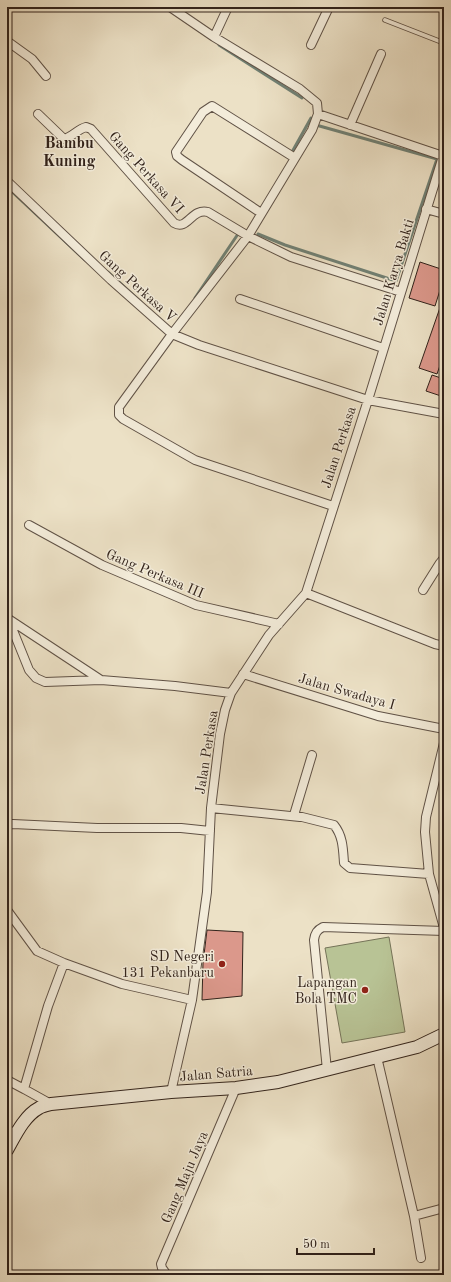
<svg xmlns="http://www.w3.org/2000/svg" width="451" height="1282" viewBox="0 0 451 1282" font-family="'Old Standard TT',serif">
<rect width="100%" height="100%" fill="#ece1c6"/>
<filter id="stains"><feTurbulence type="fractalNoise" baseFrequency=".005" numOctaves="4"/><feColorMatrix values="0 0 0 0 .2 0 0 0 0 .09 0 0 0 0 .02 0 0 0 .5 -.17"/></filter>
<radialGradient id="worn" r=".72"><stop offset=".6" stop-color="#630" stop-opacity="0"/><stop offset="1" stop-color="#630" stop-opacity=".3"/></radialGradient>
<path fill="#b8c395" stroke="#757358" d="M389,937L405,1032L342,1043L325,948Z"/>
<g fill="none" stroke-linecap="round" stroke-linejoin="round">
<path stroke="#708074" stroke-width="3" d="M219,45L302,98
M292,152L311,118
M7,187L85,260
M258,234L285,245L396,281L437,159L316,125L315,127
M108,272L141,302
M195,298L238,234"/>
</g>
<path fill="#db988b" stroke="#32231b" d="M420,262L444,270V288L441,287L435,306L409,298Z
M443,299L444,300V354L437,374L419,368Z
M432,375L444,379V397L426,391Z
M207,930L243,932L242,996L202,1000L203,963Z"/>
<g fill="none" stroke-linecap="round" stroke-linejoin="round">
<g stroke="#605246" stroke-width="5.5">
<path id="lane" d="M385,20L444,43"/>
</g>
<g stroke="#605246" stroke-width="10">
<path id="street" d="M170,7L214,37L300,89L317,103L318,114L312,130L248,236L172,334L119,407V415L123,419L195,460L333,506
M214,37L228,7
M7,41L32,59L46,76
M311,45L329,7
M38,114L64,139C72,137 78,129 86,127L91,129L174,223C188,231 191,208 208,212L248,236L291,257L401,292
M318,114L443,156
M350,125L381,54
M7,181L111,280L172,334L199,345L368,400L444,414
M426,209L444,214
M261,213L182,160L177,156L176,152L203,112L212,106L295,158
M240,299L383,348
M29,525L102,565L196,605L279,624
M423,590L440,563L444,558
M306,593L435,644L444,646
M7,618L101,680
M8,618L29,670L36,678L45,682L101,680L175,686L231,693
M243,674L378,716L444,729
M444,743L426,817L425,832L429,874L444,928
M312,755L294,815L334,825C343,836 343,849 344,863L350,868L429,874
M211,808L300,817
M7,825L13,824L97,828H181L210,831
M7,910L37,951L64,963L122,984L192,1000
M377,1057L414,1216L421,1258
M327,1070L314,940C315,933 317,930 323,927L444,931
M7,1080L24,1089
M171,1092L192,1000L207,892L211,808L220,734L225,710L231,693L269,635L306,593L368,400L444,153
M51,1104L24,1089L48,1006L64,963
M7,1130L16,1133
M414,1216L444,1208
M167,1275L162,1268L161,1264L236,1088"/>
</g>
<g stroke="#32231b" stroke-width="14">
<path id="secondary" d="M7,1150C15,1136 24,1116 39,1108C42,1106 47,1105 51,1104L171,1092L236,1088L278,1082L417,1047L444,1034"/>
</g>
<use href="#lane" stroke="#f3ecda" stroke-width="4"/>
<use href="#street" stroke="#f3ecda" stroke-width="8"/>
<use href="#secondary" stroke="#f3ecda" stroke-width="12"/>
</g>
<g fill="#8f2418" stroke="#f3ecda" stroke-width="1.5">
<circle cx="222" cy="964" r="4"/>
<circle cx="365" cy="990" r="4"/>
</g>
<g text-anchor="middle" stroke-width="3" stroke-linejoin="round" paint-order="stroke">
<g font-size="14" fill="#32231b" stroke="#f3ecda">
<text transform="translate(147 172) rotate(48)" y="5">Gang Perkasa VI</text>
<text transform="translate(393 272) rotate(-73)" y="5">Jalan Karya Bakti</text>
<text transform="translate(138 286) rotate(42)" y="5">Gang Perkasa V</text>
<text transform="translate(338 447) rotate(-72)" y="5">Jalan Perkasa</text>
<text transform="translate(155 573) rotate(23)" y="5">Gang Perkasa III</text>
<text transform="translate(347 691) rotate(16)" y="5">Jalan Swadaya I</text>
<text transform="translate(206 752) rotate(-81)" y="5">Jalan Perkasa</text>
<text transform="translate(216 1073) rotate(-5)" y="5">Jalan Satria</text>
<text transform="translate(184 1177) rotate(-67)" y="5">Gang Maju Jaya</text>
</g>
<g font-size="14" fill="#32231b" stroke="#f3ecda" text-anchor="end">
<text x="214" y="961">SD Negeri<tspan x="214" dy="16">131 Pekanbaru</tspan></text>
<text x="357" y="987">Lapangan<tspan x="357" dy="16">Bola TMC</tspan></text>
</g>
<g font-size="16" font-weight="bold" fill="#32231b" stroke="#f3ecda">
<text x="69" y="148">Bambu<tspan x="69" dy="18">Kuning</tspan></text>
</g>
</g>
<rect width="451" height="1282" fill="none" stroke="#ece1c6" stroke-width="24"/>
<rect x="8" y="8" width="435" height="1266" fill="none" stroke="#32231b" stroke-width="2"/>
<rect x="12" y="12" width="427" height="1258" fill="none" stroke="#32231b"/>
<path d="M297 1248v6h77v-6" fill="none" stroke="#32231b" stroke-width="2"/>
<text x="303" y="1248" font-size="12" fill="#32231b" stroke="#f3ecda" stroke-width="3" paint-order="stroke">50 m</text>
<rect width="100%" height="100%" filter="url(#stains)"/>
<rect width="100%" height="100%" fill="url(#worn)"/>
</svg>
